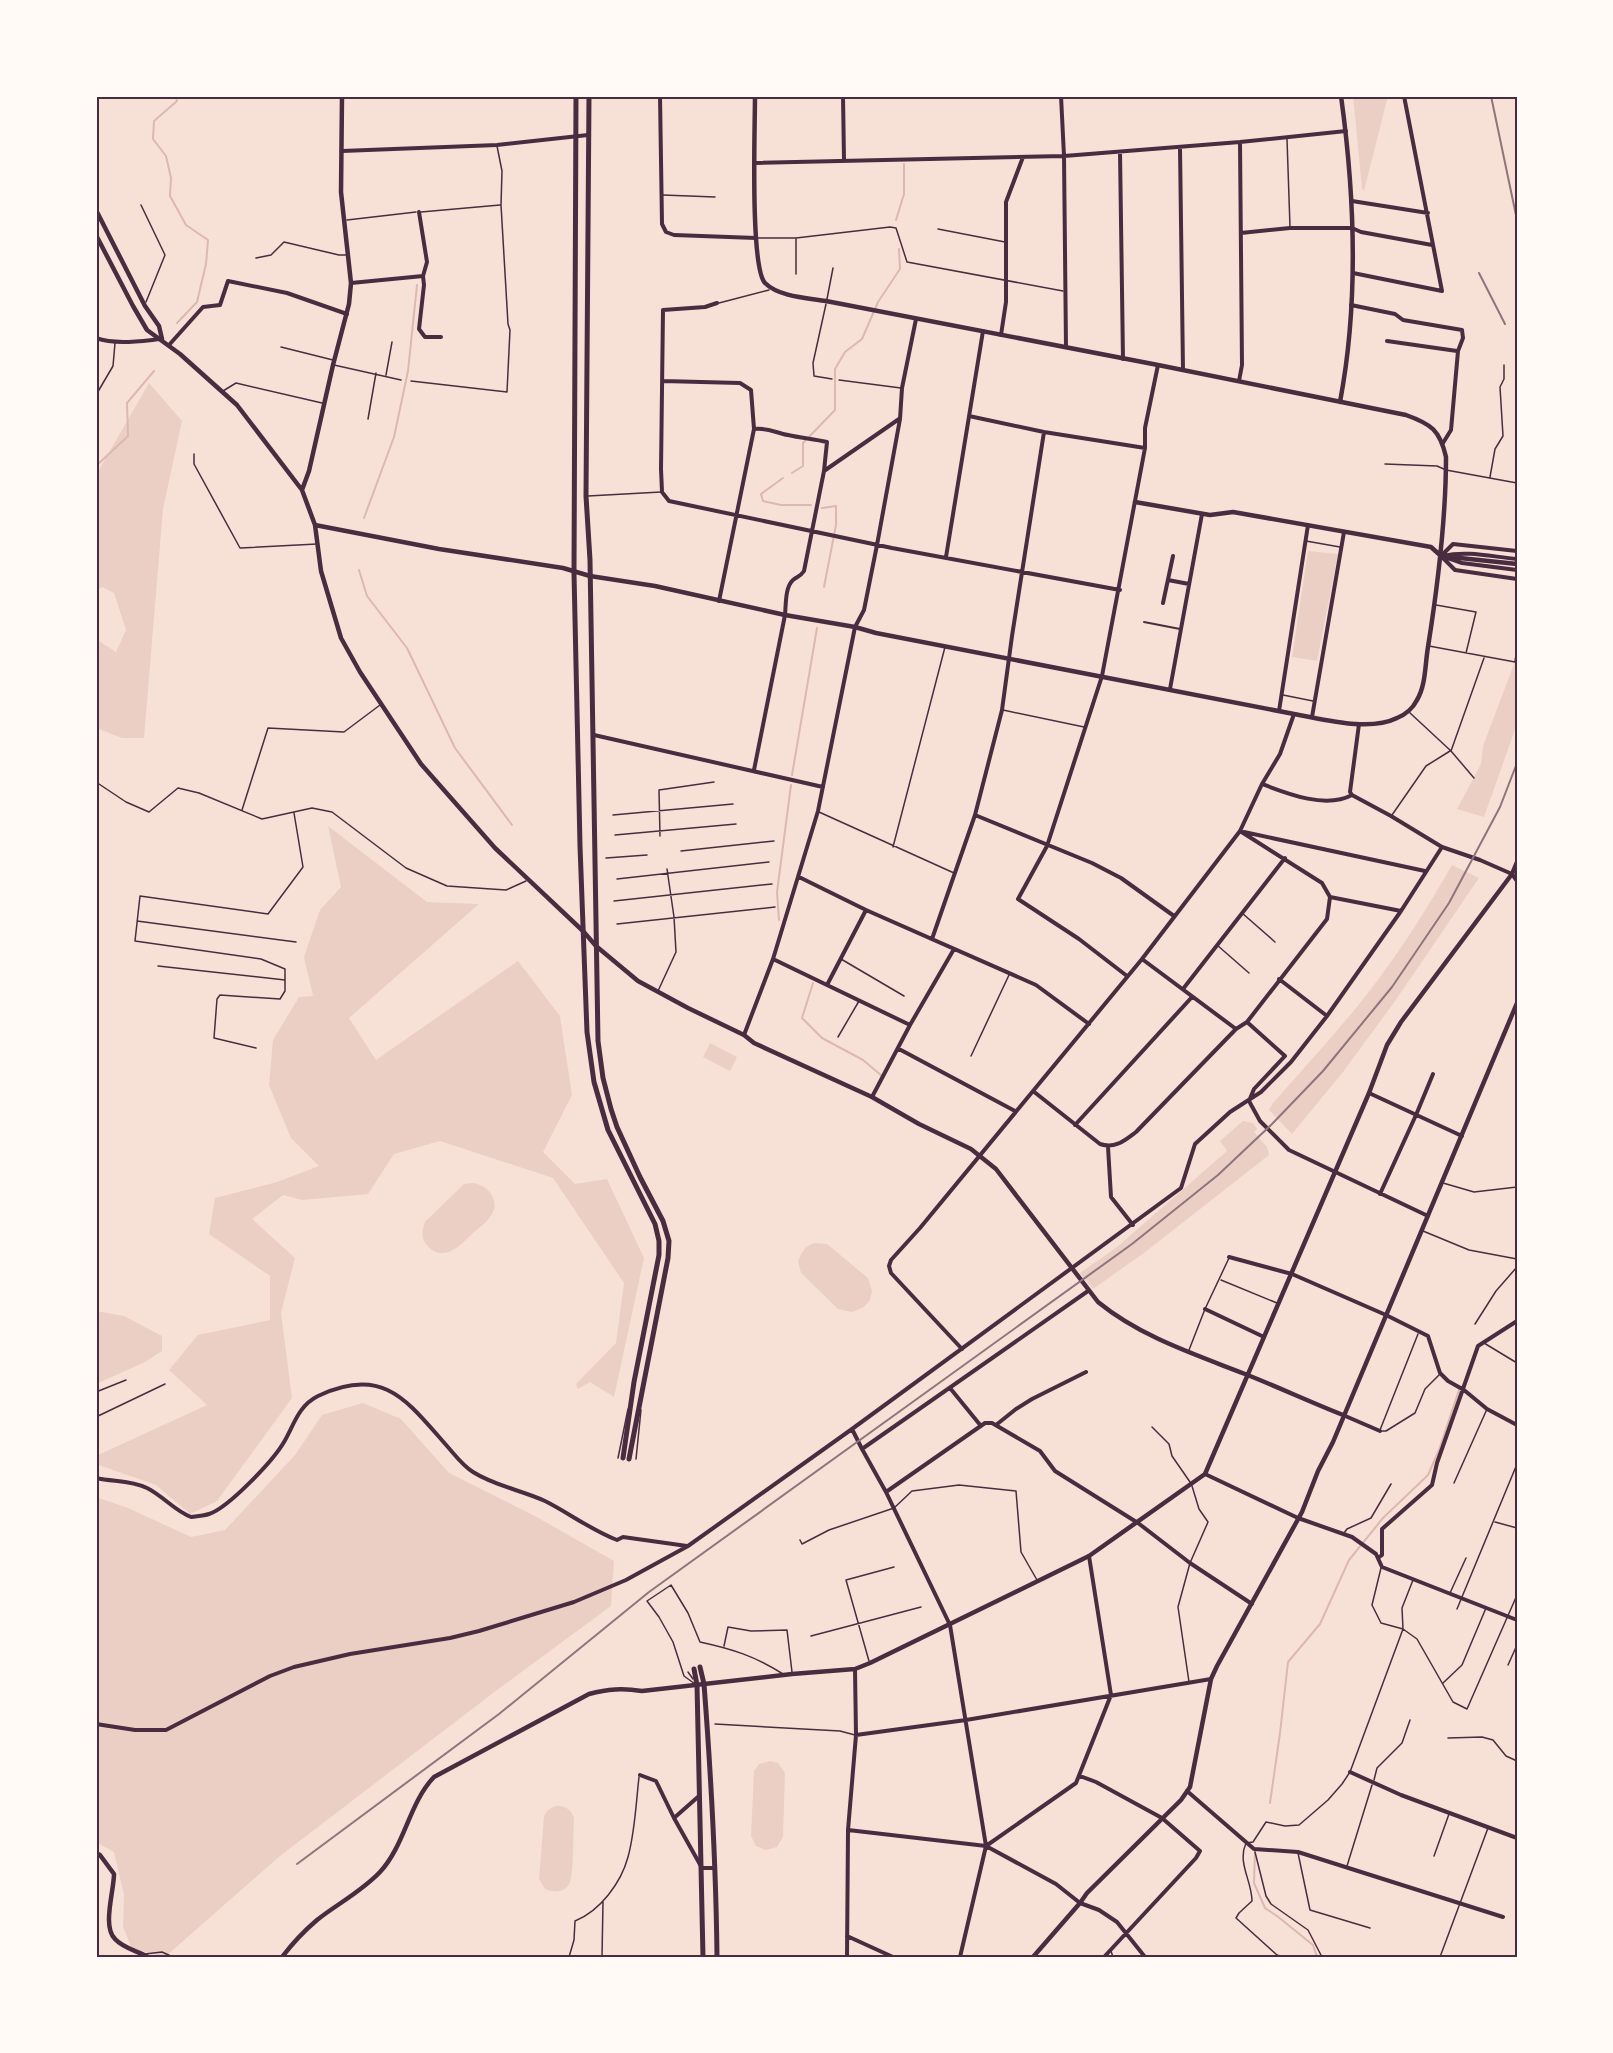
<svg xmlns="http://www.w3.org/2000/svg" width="1613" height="2053" viewBox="0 0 1613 2053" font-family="Figtree,sans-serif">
<rect width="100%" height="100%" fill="#f7e1d7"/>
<path fill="#ebcfc5" d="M1353,96H1388L1364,191L1362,188Z
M149,383L182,421L163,509L144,738H122L96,728V639L116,652L126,630L114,593L102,587L96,591V475Z
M1308,551L1338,554L1317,661L1292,657Z
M1517,643V724L1484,817L1457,809L1481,764L1483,746L1514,664Z
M328,826L427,902L479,904L349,1018L376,1060L518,961L560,1016L572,1095L543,1152L575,1184L607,1179L644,1258L614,1397L590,1382L578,1389L576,1384L616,1343L624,1283L553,1178L440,1141L394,1154L368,1194L302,1200L283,1195L252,1219L295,1258L281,1313L292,1398L217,1501L190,1514L156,1485L96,1464V1456L207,1405L169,1370L198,1335L270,1320V1276L209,1234L215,1198L277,1182L319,1166L291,1138L269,1085L273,1040L299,997L313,996L304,957L320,910L341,887Z
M1452,865L1479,878L1393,1004L1343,1072L1292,1134L1269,1110L1273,1103C1308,1063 1345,1024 1377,981C1405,944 1429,905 1452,865Z
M710,1043L737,1057L730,1071L703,1057Z
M1243,1121L1253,1123L1257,1129L1254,1132L1267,1147L1269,1155L1144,1253L1093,1289L1080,1273L1117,1247L1227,1151L1220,1141Z
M472,1183C488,1184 502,1202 490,1217C486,1223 479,1228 473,1233C461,1245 442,1265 426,1244C421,1237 422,1230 425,1222L464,1184Z
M814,1243L827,1244L868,1278L872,1291L870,1300L864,1307L852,1312L838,1309L801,1273L798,1261L801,1254L806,1247Z
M96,1311L124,1316L162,1336V1351L145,1362L96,1384Z
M363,1403L401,1419L449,1473L535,1516L614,1561L611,1606L497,1690L280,1856L165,1957L132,1949L123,1927L124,1895L114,1852L96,1842V1497L128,1508L191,1537L225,1530L295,1455L322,1415Z
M770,1761L778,1763L785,1773L783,1837L777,1847L766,1850L756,1846L751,1836L754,1771L759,1764Z
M555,1806C564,1805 571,1809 574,1818C573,1832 574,1871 570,1882C566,1893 554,1893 545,1889L539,1879L544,1816L548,1810Z"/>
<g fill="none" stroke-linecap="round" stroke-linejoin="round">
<path stroke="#dcb8b0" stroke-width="2" d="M176,96L177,101L154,121L153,139L166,156L171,178L170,196L186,225L208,240L206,264L197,302L177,323
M896,220L904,194V164
M96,466L128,436L127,403L154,371
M792,473L803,466V443L835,410V369L845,352L862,339L878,302L900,269L899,249
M783,478L761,494L763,501L781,505H811
M822,508L836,506V525L824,587
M364,518L394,437L408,371L417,285
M359,570L367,596L407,648L455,748L512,825
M792,775L817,628
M779,920L777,892L791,785
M813,983L802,1018L822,1038L863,1060L882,1076
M1270,1803L1280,1733L1288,1662L1320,1624L1349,1560L1383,1518L1428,1475L1439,1450L1459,1390
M1255,1852L1254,1883L1265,1908L1277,1916L1313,1945L1317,1957"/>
<path stroke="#4a2c40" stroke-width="1.5" d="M1287,139L1290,227
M663,195L715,197
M141,205L165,255L146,302
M421,212L500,205
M347,220L416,212
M938,229L1005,242
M757,238H796L890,227L896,228L907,262L1063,291
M256,258L271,255L284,242L339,255H346
M796,274V239
M827,299L833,268
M719,303L769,290
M826,304L813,363L814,376L832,379
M281,347L333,360
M334,365L401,380
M386,375L392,342
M839,380L901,388
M411,381L507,392L510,330L508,324L501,205L502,171L497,146
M223,391L236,383L322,403
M96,395L113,366L115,343
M368,419L376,373
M194,454V464L240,548L317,544
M1385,464L1437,466L1446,470L1517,483
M1490,477L1495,449L1503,436L1500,387L1504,379V365
M588,496L661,492
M1306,541L1340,547
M1436,605L1476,612L1466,653
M1429,646L1515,662L1517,646
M1283,695L1313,701
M1003,710L1084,727
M1409,712L1451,751L1474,778
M1451,751L1484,658
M96,782L126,802L149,812L178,788L199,793L262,819L312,808L332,812L406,868L447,886L506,890L526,881
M242,810L268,728L344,732L380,705
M819,812L954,873
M613,815L733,804
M1392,815L1426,766L1450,751
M615,835L736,824
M660,836L659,790L714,782
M893,847L945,647
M681,851L774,841
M606,858L647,855
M617,879L769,862
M614,901L772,884
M1242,913L1275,942
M137,921L296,942
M617,924L775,907
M1217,945L1249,973
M841,959L904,996
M158,966L285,980
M658,991L676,952L674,917L667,869
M838,1037L859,1001
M256,1048L214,1038L217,999L220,995L280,999L285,991V969L261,959L135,941L140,896L268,914L303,867L294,813
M971,1056L1009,975
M1443,1183L1474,1192L1517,1187
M1423,1231L1469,1250L1517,1259
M1221,1280L1277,1303
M1475,1324L1496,1291L1517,1267
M1484,1343L1517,1363
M1189,1350L1205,1309L1229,1258
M96,1392L126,1380
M96,1417L165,1384
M1152,1427L1169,1444L1172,1456L1190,1482
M1380,1430L1418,1334
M1381,1431H1386L1415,1413L1425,1389L1439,1375
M618,1458L628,1409
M636,1459L641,1410
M1454,1483L1487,1409
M1495,1522L1517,1528
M1344,1533L1347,1529L1371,1518L1391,1484
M800,1540L802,1544L829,1530L894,1508L912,1491L959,1485L1016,1491L1021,1552L1037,1580
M1381,1568L1372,1605L1381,1623L1403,1629L1417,1639L1453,1702L1467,1709L1517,1595
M1450,1593L1466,1558
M1457,1609L1517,1464
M811,1636L921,1607
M724,1646L728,1627L751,1631L787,1630L792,1672
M869,1661L846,1580L894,1567
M1508,1665L1517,1645
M688,1672L693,1679
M1189,1682L1178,1607L1190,1563L1208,1522L1199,1509L1192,1486
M1443,1683L1462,1665L1486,1608
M695,1684L684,1676L673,1642L659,1617L647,1601L671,1585L688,1613L700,1642C732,1649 755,1656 783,1674
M715,1724L840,1731L855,1735
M1448,1738L1482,1737L1493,1740L1506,1756L1517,1761
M1374,1780L1377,1768L1402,1743L1410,1720
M1255,1852L1266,1896L1271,1904L1308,1930L1322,1957
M1298,1853L1310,1910L1370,1928
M1434,1856L1449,1814
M1347,1866L1372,1785
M1111,1951L1113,1957
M145,1954L162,1952L173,1957
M569,1957L574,1940L575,1921C600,1911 621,1883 628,1857C635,1832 636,1803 639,1777
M602,1957L603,1902
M1283,1957L1277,1955L1236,1918L1239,1913L1252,1901C1252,1881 1237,1863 1246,1843L1253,1842L1266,1822L1285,1826L1299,1825L1328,1800L1342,1784L1350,1772L1403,1629L1402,1608L1413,1580
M1440,1957L1488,1828"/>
<path stroke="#4a2c40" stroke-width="2" d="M1144,622L1180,629"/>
<path stroke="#4a2c40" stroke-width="4" d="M660,96L662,224L666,232L674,235L756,238
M843,96L844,160
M1061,96L1064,156L1066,347
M1180,148L1183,370
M342,151L497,145L588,135
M1120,152L1123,359
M756,163L1064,156L1240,142L1346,131
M1352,201L1428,213
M419,212L427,262L423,276L424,285L419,329L425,337H441
M1241,233L1290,228H1352L1361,232L1432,245
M1353,273L1442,291L1404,96
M351,283L423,276
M717,303L705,307L663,310L661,469L662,492L669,501L892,548L1120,590
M1351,305L1395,314L1403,320L1462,330L1463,338L1458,351L1451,430L1443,443
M1001,335L1006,302V202L1023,157
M96,338C116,345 140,341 161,339
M1387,341L1457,351
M169,345L203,307L220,305L228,281L287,293L347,314
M663,381L740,383L751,390L754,429L719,601
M1239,381L1242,365L1240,142
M969,416L1044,432L1145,448
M754,429C767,427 776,433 788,435C801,438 814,439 827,442L824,471
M1441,556L1453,544L1517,551
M1443,556C1467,550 1493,557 1517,559
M946,557L983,331
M1442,557L1455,570L1517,579
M1448,558L1462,563L1517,570
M1168,580L1189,584
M1163,603L1173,556
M1170,689L1202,514
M1279,711L1308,525
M1312,717L1344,532
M594,735L823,787
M754,770L785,615C786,605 785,587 793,580C798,576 800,577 804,571L824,471L899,419
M1262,784C1288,794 1326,809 1352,795
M1352,795L1391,816L1442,847L1480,860L1512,874L1517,881
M1352,795L1350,792L1359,724
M975,815L1092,863L1121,878L1174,916
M1244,832L1425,871
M799,877L866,910L1036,985L1089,1024
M1330,897L1401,911
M932,939L975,815L1002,710L1012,636L1044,432
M773,959L910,1025
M1142,959L1236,1029
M1127,976L1079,939L1018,899L1047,846L1102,676L1145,448V428L1158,365
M1279,979L1327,1016
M827,985L866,910
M1183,989L1285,858
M1247,1022L1285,1056L1254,1089L1249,1101L1260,1121L1289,1150L1428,1216
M744,1035L773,959L818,811L855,627L864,610L877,545L900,419L902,388L916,319
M899,1049L1015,1111
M1033,1091L1100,1144C1115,1149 1124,1141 1136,1132L1236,1029L1247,1022L1327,919L1330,897L1322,883L1240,831
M1369,1093L1462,1136
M872,1097L910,1025L954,949
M1075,1125L1192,997
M1108,1147L1111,1197L1133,1225
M1380,1194L1416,1115L1433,1074
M1229,1257L1292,1274L1386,1315L1428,1336L1440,1373L1448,1381L1464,1390L1487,1409L1517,1425
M1205,1309L1264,1337
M962,1349L891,1273L889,1266L891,1260L920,1228L1142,959L1240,831L1262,784L1280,754L1294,714
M950,1388L981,1426
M1343,1415L1380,1431
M996,1425L1016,1409L1032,1399L1086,1372
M852,1429L862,1449L886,1492L950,1625L986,1846L960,1957
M862,1449L1088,1291
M1205,1474L1298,1518L1352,1537L1376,1554L1382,1567L1517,1620
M96,1478C114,1482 130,1480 147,1488C163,1496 175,1511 191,1517C197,1516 203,1516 209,1514C228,1508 273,1461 284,1442C294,1425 298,1406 318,1396C384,1365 407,1401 447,1446C455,1455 463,1466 473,1472C495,1486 521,1490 545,1501C569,1513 591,1530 617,1540L623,1537L687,1546
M886,1492L985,1423H992L1040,1451L1055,1471L1138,1523L1190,1563L1252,1604
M1378,1558L1382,1555V1529L1432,1485L1437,1463L1478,1346L1517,1321
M96,1724L135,1730H166L270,1676L294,1667L350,1654L450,1638L479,1631L574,1602L626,1580L688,1546L852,1429L1181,1188L1195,1144L1230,1112L1261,1092L1291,1062L1327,1016L1401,911L1442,847
M856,1735L966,1720L1211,1679
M1350,1772L1401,1795L1517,1838
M640,1775L656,1781L674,1818
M1080,1776L1096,1782L1162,1818L1200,1851L1196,1858L1104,1957
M1187,1791L1254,1849L1298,1852L1503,1917
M699,1796L674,1818L702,1868H715
M848,1830L986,1846L1056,1884L1080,1903L1099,1910L1117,1922L1145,1957
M986,1846L1076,1783L1111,1695L1089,1556
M847,1936L893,1957
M847,1957L848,1830L856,1735L855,1669"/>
<path stroke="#4a2c40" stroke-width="4.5" d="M96,210L145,306L159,326L162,339
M96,235L133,306L147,330L180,354L237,405L302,490L315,525L321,571L341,638L360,672L421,764L495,848L583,931L596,946L638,981L688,1008L744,1035L754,1043L872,1097L919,1124L971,1149L996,1169L1098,1302C1141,1337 1194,1354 1245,1374C1278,1387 1310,1402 1343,1415
M1340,402C1359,302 1355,197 1341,96
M302,490L309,471L333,365L349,304L351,283L341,192L342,96
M1135,502L1210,515L1233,512L1431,547L1441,556
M315,525L439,549L563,568L590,576L655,586L785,615L855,627L876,633L1294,714C1323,719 1369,732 1397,718C1405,715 1413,708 1417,700C1426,685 1425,664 1428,647C1438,584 1446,521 1446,457C1440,430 1431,424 1406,415L1158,365L826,301C808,298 779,297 765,283C750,267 755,126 755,96
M1441,556L1517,564
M96,1853L100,1855L114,1874C114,1891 102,1927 115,1939C123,1948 137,1951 148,1957
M282,1957C292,1944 304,1931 317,1920C337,1904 361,1892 380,1872C405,1845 409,1803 434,1777L589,1694C608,1689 622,1688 642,1691L792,1674L855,1669L870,1663L1089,1556L1205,1474L1369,1093L1387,1045L1401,1022L1512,874L1517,862
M1033,1957L1080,1903L1087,1893L1181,1800L1190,1787L1211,1679L1217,1666L1302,1512L1318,1471L1333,1442L1517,1003"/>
<path stroke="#4a2c40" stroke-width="5" d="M576,96L574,573L580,846L587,1032L594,1082L608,1130L655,1224L659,1241V1255L634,1382L623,1458
M589,96L586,496L590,560L598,1041L603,1078L611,1109L617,1127L640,1177L663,1221L669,1241L668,1258L629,1459
M700,1667L704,1684C711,1775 716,1866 717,1957
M694,1669L697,1685L703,1957"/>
<path stroke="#8f747c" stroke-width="2" d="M1491,96L1517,220
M1479,273L1505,324
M297,1864L499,1714L649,1592L1132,1244L1218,1175L1272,1124L1323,1071L1392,987L1449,903L1500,807L1517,763"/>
</g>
<rect width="1613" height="2053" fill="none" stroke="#fffaf5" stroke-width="195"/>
<rect x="98" y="98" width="1418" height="1858" fill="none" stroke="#4a2c40" stroke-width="2"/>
</svg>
